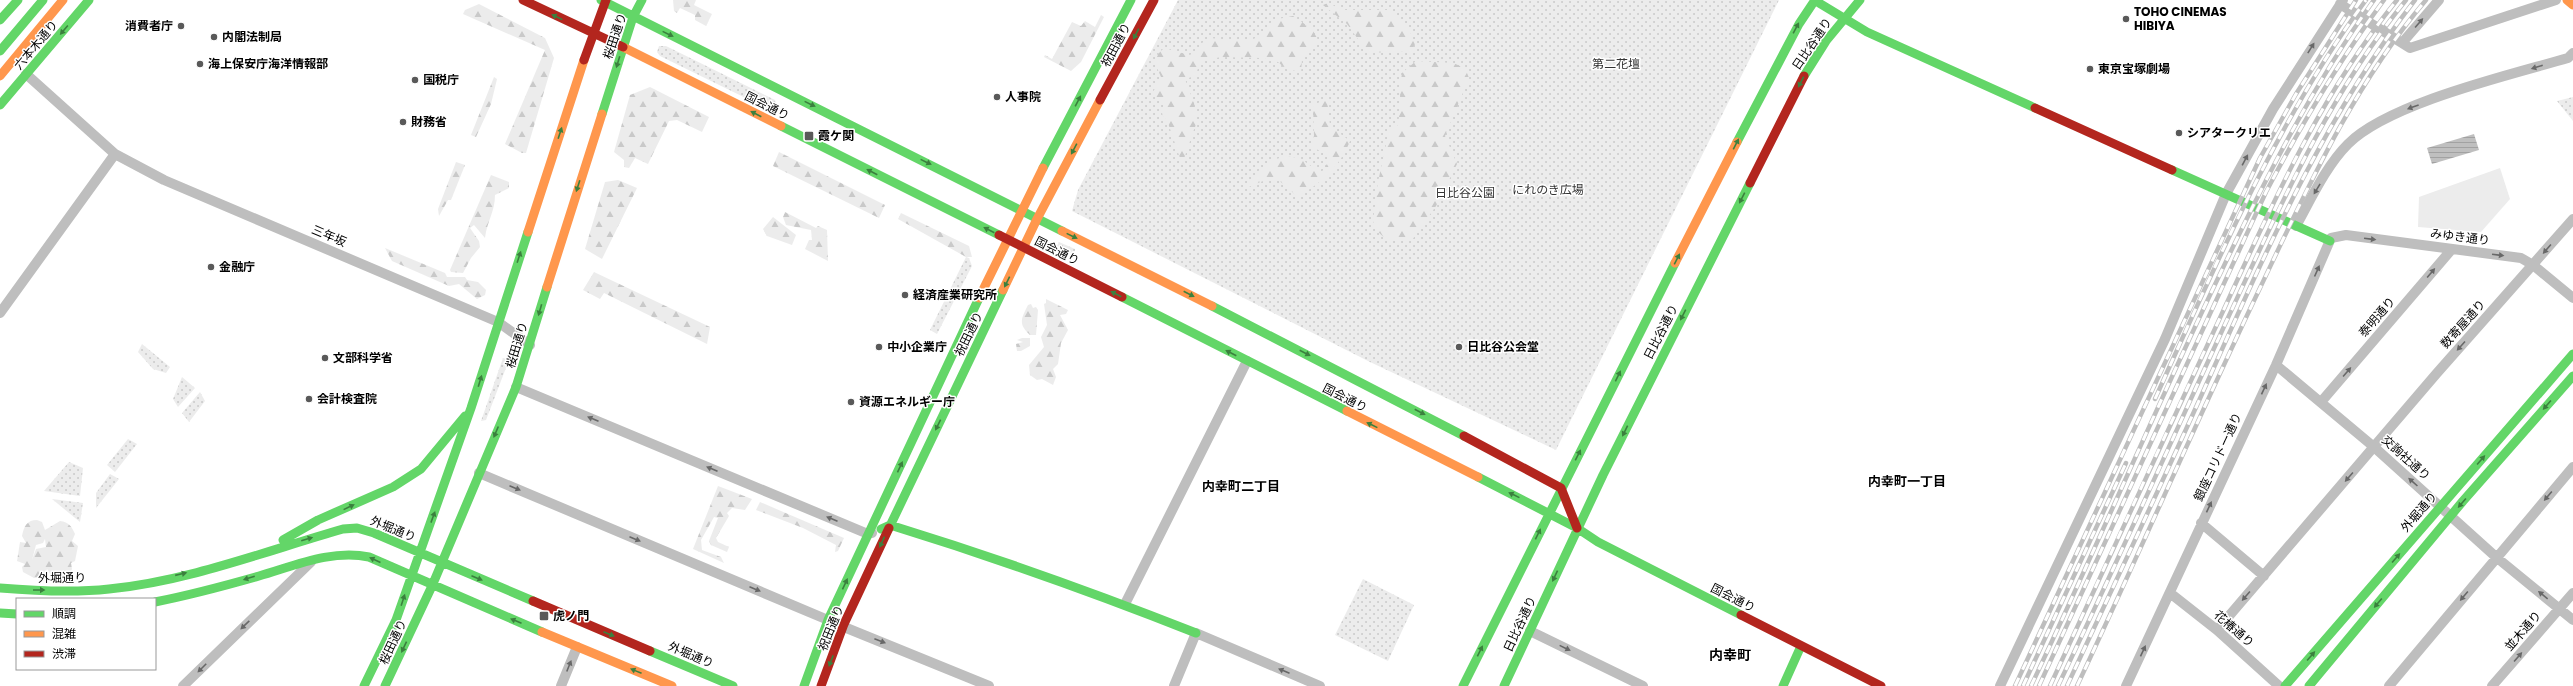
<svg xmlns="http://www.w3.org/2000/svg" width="2573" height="686" viewBox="0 0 2573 686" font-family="Poppins,'Noto Sans JP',sans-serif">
<defs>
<pattern id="green-dots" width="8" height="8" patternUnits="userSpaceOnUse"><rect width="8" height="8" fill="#ececec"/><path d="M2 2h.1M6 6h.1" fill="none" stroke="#c9c9c9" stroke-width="1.8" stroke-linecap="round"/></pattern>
<pattern id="forest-firs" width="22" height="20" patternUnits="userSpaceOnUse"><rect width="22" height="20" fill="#ececec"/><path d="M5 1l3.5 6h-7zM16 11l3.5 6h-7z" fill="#c9c9c9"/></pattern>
<pattern id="water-rules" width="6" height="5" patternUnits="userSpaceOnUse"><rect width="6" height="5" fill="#bfbfbf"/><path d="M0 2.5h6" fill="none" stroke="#a2a2a2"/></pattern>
</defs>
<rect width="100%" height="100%" fill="#fff"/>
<path fill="url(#green-dots)" d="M1178,0H1779L1556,450L1370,362L1072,211L1078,190Z
M659,46H666L775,100L777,105L770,110L660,56L657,52Z
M2573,97V121L2557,101Z
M1059,242L1075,249V251L1070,253L1057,246Z
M966,257L969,258L972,266L937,334L930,330Z
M142,344L170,367L166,373L153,369L138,352Z
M503,358L509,360L486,420L481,421Z
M182,377L195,388L178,407L173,399Z
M200,392L205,401L189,422L182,413Z
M128,439L137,444L115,472L107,465Z
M69,462L83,468L80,496L44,491Z
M110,474L119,479L96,508V493Z
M52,499L83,503L80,522Z
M1363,579L1414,605L1388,661L1335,635Z"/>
<path fill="url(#forest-firs)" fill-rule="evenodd" d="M673,0H696L694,5L712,14L706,26L695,20V15L680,8L677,13L674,11Z
M1328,3L1343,10H1389L1409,29L1415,44L1411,51L1368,53L1347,24L1323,5Z
M479,4L545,38L554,58L526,153H522L505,144L545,50L463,14L465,10Z
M1101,15L1104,17L1081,62L1071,71L1044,57L1045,55L1052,59L1072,22L1081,26L1085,21L1095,27Z
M1293,16L1312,29L1318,40L1302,59L1301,72L1286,69L1278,62L1262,58L1221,57L1201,61L1195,76L1185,79L1194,103L1197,123C1194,127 1186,155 1182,164L1168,123L1162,114L1166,104L1152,94L1161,77L1155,63L1158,54L1164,48L1189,55L1196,53L1203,42L1208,38L1249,41L1260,36L1273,20Z
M1416,61L1453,63L1465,68L1469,78L1445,136L1457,164L1436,206L1412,240L1388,241L1376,230L1373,221L1378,182L1389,131L1398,125C1401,107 1399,91 1402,73Z
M494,77L497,79L491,104L476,137L471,135Z
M650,87L709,117L702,132L677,120L669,121L648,164L635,158L629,168L624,167V160L614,152L630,95Z
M1327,99L1330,126L1350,141C1339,168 1321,183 1297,197C1278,176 1273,175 1247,188C1255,169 1278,150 1300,159C1307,162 1314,169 1321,173L1331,158L1310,145L1314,136L1313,105Z
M779,152L885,205L879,218L773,166Z
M456,162L465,165L451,200H448L439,216L438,209Z
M491,175L509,182V188L495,195C495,212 487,221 485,238L474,225L470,228L479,241L480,247L471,258L463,273L451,272L450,270Z
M618,180L637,188L602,259L585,249L605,182Z
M785,212L816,228L818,226L827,230L828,261L805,249L809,240H812L811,230L786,225L783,217Z
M901,213L969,246L972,257H966L898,219Z
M773,217L796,235L792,245L767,236L763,229Z
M385,248L445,273L447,277H465L467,280L478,282L486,290L485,295L477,299L459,284L449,286L392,261Z
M594,272L710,327L707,344L604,293L600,299L583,290Z
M1046,299L1068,310L1066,314L1060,315L1068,330L1061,343L1058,364L1053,369L1056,377L1053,385L1042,379L1037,380L1030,375L1029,365L1044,347L1041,337L1047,325L1044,304L1046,303Z
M1031,304L1033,308L1036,307L1038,310L1036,335H1030C1018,324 1021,319 1028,305Z
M1022,338H1030V346L1021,351H1017L1016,344L1023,342L1017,340Z
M718,486L752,499L745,510L732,508L727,513L729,516L716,538L718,542L729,547L727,552L711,545L709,541L718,518L714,517L701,540L702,550L721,557L724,563L693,549Z
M760,502L844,538L838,551L835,552L836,545L803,528L756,510Z
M37,520L42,522L45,530L60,521C69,522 72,527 75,534L72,541L78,546L75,561L71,563L72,569L68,576L59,578L52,577L47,569L44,578H34L23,572L22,567L25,564L17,561L20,542L26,543L22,536C24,526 27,520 37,520ZM45,539L46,547L36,549L32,560L36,545L43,543Z"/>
<path fill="#ececec" d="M2500,168L2510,199L2481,232L2418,227L2419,197Z"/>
<path fill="url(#water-rules)" d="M2474,134L2479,150L2432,164L2427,148Z"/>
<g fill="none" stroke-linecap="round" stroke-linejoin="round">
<path stroke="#bebebe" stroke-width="10" d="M2439,0L2402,43L2410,48L2556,0
M2340,4L2402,43
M26,74L115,154L164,180L498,322L530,345
M2296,226C2311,199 2326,166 2348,144C2389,103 2510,75 2568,58L2573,53
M0,313L115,154
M2276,365L2374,447L2496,557L2573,620
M516,387L868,534L872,533
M2321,402L2452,249
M479,473L828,620
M2201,523L2264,576
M2170,593L2217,630L2279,686
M1125,604L1247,361
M844,627L989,686
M2217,630L2437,373L2573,219
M1530,631L1643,686
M183,686L311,562
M561,686L577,647
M1174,686L1196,633L1320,686
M2000,686L2165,339L2226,194L2273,109L2343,0
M2126,686L2276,365L2331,238L2346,235L2521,258L2533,265L2573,298
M2389,686L2573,467
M2492,686L2573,593"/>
<path stroke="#63d668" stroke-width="9" d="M601,0L1062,231
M1814,0L1867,32L2035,108
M0,20L18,0
M0,51L43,0
M1804,76L1826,41L1860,0
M0,105L89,0
M602,114L633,17L642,0
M781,126L999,235
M1737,142L1799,24L1815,0
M1043,168L1131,0
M2172,170L2330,241
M1122,297L1347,411
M1212,306L1464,436
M1478,477L1577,528L1598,542L1741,615
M889,528L1003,290
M881,529L890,525C994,557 1095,593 1196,633
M283,540L318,520L393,487L421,469L465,416
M0,588C36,591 73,593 109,589C189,581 266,551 343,529L357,528L374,533L533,601
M155,602C190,595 224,586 259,576C294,566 332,549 369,557L542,632
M0,613L17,614
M650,651L733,686
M364,686L396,620L471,408L528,232
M385,686L432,586L516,387L547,287
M804,686L828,620L979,298
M1463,686L1675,263
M1504,686L1603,475L1750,183
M1783,686L1801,646
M2285,686L2573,354
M2309,686L2463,501L2573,376"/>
<path stroke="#ff974d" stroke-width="9" d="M2567,0L2573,5
M623,47L781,126
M0,76L63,0
M1062,231L1212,306
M528,232L584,60
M1675,263L1737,142
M547,287L602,114
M1003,290L1037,219L1100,100
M979,298L1043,168
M1347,411L1478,477
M542,632L672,686"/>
<path stroke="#b3261e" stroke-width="9" d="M523,0L623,47
M584,60L606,0
M1100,100L1154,0
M2035,108L2172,170
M1750,183L1804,76
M999,235L1122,297
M1464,436L1561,488L1577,528
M533,601L650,651
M1741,615L1881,686
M821,686L844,624L889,528"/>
<g stroke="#bebebe" stroke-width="4.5">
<path id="rail" d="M2155,399C2217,262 2276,122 2366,0
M2015,686L2260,158L2296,94L2356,0
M2023,686L2126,463
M2031,686C2096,549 2155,409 2221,272C2266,177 2313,85 2374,0
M2039,686L2266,192C2301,125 2339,61 2384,0
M2050,686C2106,564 2162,442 2219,320C2270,209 2319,96 2397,0
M2058,686C2116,565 2171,442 2227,320C2279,208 2328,96 2406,0
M2067,686C2112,589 2158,492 2202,394C2263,258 2323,118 2415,0
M2077,686C2139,554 2197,420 2260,288C2308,187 2353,86 2426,0"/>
</g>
<use href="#rail" stroke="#fff" stroke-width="3" stroke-dasharray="9" stroke-linecap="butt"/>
</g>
<defs><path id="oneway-solid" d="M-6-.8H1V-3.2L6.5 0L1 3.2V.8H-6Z"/></defs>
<g fill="#3b803e">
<use href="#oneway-solid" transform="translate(557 17) rotate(-154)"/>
<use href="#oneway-solid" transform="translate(1796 28) rotate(-62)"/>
<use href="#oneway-solid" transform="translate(64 30) rotate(130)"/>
<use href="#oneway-solid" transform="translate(668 34) rotate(26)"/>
<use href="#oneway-solid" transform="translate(1136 34) rotate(118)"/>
<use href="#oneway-solid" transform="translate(618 62) rotate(107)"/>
<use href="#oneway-solid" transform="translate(1801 82) rotate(117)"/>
<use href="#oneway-solid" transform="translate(1078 101) rotate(-62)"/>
<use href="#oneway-solid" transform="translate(810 104) rotate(26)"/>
<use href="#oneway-solid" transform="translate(756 114) rotate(-153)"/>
<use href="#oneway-solid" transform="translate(560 133) rotate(-72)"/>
<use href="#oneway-solid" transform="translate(1736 144) rotate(-63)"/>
<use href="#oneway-solid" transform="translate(1074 149) rotate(118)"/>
<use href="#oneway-solid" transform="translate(926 162) rotate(26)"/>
<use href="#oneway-solid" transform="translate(872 172) rotate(-153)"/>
<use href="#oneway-solid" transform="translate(578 186) rotate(108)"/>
<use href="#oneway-solid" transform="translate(1742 198) rotate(117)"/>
<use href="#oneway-solid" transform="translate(989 230) rotate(-153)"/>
<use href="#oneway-solid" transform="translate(1072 236) rotate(26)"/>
<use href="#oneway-solid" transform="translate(519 257) rotate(-72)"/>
<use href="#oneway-solid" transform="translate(1677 259) rotate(-63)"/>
<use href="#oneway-solid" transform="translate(1007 282) rotate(116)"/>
<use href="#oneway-solid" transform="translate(1116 294) rotate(-153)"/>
<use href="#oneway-solid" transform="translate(1189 294) rotate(27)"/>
<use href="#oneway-solid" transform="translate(540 310) rotate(106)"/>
<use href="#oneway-solid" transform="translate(1683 315) rotate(117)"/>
<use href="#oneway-solid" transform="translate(1231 353) rotate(-153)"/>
<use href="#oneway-solid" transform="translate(1305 353) rotate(27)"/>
<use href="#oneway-solid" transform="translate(1618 376) rotate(-64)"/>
<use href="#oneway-solid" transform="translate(480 381) rotate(-73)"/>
<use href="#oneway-solid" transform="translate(2547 405) rotate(131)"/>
<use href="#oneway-solid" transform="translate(1420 412) rotate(28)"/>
<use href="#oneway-solid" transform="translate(938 425) rotate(116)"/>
<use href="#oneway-solid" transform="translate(1372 425) rotate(-154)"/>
<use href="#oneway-solid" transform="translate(1625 431) rotate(116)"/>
<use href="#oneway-solid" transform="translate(496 432) rotate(113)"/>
<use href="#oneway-solid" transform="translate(1578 455) rotate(-63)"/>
<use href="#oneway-solid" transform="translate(2481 460) rotate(-49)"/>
<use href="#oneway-solid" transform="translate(900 467) rotate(-65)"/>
<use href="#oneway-solid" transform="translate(1514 495) rotate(-154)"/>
<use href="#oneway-solid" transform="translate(2462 503) rotate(131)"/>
<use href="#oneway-solid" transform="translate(349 507) rotate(-26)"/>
<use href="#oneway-solid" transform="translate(433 517) rotate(-70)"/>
<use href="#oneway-solid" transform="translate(1538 534) rotate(-64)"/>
<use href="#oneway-solid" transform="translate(307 539) rotate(-16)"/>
<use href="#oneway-solid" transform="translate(882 542) rotate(115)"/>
<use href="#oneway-solid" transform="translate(2396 558) rotate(-49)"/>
<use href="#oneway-solid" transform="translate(375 560) rotate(-156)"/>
<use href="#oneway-solid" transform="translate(181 574) rotate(-13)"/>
<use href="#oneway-solid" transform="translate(1555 576) rotate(115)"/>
<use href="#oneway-solid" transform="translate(249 578) rotate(163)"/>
<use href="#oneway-solid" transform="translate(477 578) rotate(23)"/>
<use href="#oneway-solid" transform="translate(845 584) rotate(-65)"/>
<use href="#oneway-solid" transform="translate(39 590)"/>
<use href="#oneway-solid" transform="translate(403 600) rotate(-72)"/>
<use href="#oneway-solid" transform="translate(2378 603) rotate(130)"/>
<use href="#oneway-solid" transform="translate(516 621) rotate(-157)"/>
<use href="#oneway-solid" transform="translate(609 634) rotate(23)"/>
<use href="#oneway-solid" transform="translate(404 647) rotate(115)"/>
<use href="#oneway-solid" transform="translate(1480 651) rotate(-64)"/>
<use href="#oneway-solid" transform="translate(2311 656) rotate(-49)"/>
<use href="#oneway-solid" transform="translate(831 661) rotate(111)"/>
<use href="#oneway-solid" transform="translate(636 671) rotate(-158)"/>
</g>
<g fill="#686868">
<use href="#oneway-solid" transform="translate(2419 23) rotate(-49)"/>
<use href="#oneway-solid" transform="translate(2311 48) rotate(-58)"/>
<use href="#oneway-solid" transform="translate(2537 67) rotate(163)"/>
<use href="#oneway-solid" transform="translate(2413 107) rotate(160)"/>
<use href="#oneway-solid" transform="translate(2245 160) rotate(-62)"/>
<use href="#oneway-solid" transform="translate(2317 189) rotate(121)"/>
<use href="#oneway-solid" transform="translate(2370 239) rotate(7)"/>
<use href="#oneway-solid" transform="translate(2547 249) rotate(131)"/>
<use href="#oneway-solid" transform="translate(2498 255) rotate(7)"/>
<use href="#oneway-solid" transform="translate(2317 271) rotate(-66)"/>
<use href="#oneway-solid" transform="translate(2431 273) rotate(-50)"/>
<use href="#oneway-solid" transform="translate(2461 346) rotate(132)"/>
<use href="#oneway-solid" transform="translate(2347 372) rotate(-49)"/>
<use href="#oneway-solid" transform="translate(2264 389) rotate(-65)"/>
<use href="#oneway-solid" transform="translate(593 419) rotate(-157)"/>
<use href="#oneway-solid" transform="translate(712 469) rotate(-157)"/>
<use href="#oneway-solid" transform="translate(2349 477) rotate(131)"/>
<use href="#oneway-solid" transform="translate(2413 482) rotate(-138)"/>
<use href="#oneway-solid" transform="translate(515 488) rotate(23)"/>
<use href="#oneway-solid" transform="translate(2548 496) rotate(130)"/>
<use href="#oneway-solid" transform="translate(2209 507) rotate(-65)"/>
<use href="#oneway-solid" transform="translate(832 519) rotate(-157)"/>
<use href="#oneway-solid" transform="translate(635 539) rotate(23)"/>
<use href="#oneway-solid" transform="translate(755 589) rotate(23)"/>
<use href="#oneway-solid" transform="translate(2543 595) rotate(-141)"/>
<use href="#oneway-solid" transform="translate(2246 596) rotate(131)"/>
<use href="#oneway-solid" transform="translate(2464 596) rotate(130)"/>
<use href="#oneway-solid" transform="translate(245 625) rotate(136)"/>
<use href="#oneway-solid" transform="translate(880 641) rotate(21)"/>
<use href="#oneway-solid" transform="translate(1565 648) rotate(26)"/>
<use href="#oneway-solid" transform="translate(2143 651) rotate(-65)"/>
<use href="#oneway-solid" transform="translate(2518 657) rotate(-49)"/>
<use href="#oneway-solid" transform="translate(569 666) rotate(-68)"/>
<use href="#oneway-solid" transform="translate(202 668) rotate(135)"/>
<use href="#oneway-solid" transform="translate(1284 671) rotate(-157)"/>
</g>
<g fill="#595959" stroke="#fff" stroke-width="1.5">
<circle cx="2126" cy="19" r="4"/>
<circle cx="181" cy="26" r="4"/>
<circle cx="214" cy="37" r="4"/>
<circle cx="200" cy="64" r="4"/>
<circle cx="2090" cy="69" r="4"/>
<circle cx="415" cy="80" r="4"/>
<circle cx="997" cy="97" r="4"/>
<circle cx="403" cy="122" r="4"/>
<circle cx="2179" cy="133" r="4"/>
<rect x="804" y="131" width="10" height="10" rx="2"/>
<circle cx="211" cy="267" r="4"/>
<circle cx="905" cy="295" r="4"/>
<circle cx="879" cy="347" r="4"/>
<circle cx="1459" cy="347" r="4"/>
<circle cx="325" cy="358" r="4"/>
<circle cx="309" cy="399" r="4"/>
<circle cx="851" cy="402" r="4"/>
<rect x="539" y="611" width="10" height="10" rx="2"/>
</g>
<g text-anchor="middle" stroke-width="3" stroke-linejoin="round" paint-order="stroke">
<g font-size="12" font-weight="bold" fill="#000" stroke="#fff" text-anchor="start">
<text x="2134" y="16">TOHO CINEMAS<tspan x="2134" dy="14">HIBIYA</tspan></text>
<text x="173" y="30" text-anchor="end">消費者庁</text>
<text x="222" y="41">内閣法制局</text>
<text x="208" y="68">海上保安庁海洋情報部</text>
<text x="2098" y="73">東京宝塚劇場</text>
<text x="423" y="84">国税庁</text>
<text x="1005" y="101">人事院</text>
<text x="411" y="126">財務省</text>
<text x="2187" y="137">シアタークリエ</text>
<text x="818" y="140">霞ケ関</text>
<text x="219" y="271">金融庁</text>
<text x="913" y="299">経済産業研究所</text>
<text x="887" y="351">中小企業庁</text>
<text x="1467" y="351">日比谷公会堂</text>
<text x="333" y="362">文部科学省</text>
<text x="317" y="403">会計検査院</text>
<text x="859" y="406">資源エネルギー庁</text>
<text x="553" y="620">虎ノ門</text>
</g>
<g font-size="12" fill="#000" stroke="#fff">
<text transform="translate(615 36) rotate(-71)" y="4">桜田通り</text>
<text transform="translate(1812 44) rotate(-56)" y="4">日比谷通り</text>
<text transform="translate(36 45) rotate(-50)" y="4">六本木通り</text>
<text transform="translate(1116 45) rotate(-62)" y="4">祝田通り</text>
<text transform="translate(767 106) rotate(27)" y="4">国会通り</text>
<text transform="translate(329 236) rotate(23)" y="4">三年坂</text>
<text transform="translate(2460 237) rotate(7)" y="4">みゆき通り</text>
<text transform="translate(1057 251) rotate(27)" y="4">国会通り</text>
<text transform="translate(2377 317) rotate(-49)" y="4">泰明通り</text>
<text transform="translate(2463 324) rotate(-48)" y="4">数寄屋通り</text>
<text transform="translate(1661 332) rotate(-63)" y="4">日比谷通り</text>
<text transform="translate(969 334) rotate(-64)" y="4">祝田通り</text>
<text transform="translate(517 345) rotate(-73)" y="4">桜田通り</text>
<text transform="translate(1345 398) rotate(27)" y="4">国会通り</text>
<text transform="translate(2218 457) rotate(-65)" y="4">銀座コリドー通り</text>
<text transform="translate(2406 458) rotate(42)" y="4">交詢社通り</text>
<text transform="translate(2419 512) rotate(-49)" y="4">外堀通り</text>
<text transform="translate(393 529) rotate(22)" y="4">外堀通り</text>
<text x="62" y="582">外堀通り</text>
<text transform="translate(1733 598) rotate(27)" y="4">国会通り</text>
<text transform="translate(1520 624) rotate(-65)" y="4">日比谷通り</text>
<text transform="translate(831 628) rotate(-68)" y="4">祝田通り</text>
<text transform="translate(2234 629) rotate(41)" y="4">花椿通り</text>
<text transform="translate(2523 631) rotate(-49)" y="4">並木通り</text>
<text transform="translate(393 642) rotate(-65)" y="4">桜田通り</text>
<text transform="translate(691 655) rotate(23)" y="4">外堀通り</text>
</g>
<g font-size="12" fill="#333" stroke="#fff">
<text x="1616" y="68">第二花壇</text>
<text x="1548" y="194">にれのき広場</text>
<text x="1465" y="197">日比谷公園</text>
</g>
<g font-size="13" font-weight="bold" fill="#000" stroke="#fff">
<text x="1907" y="486">内幸町一丁目</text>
<text x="1241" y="491">内幸町二丁目</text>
</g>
<g font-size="14" font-weight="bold" fill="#000" stroke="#fff">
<text x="1730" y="660">内幸町</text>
</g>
</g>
<rect x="16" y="598" width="140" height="72" fill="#ffffff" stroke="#999999"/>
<rect x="24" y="611" width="20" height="6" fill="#63d668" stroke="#999999"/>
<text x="52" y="618" font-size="12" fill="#000000">順調</text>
<rect x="24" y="631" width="20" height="6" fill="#ff974d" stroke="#999999"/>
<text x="52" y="638" font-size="12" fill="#000000">混雑</text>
<rect x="24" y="651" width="20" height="6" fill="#b3261e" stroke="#999999"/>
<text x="52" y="658" font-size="12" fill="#000000">渋滞</text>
</svg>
